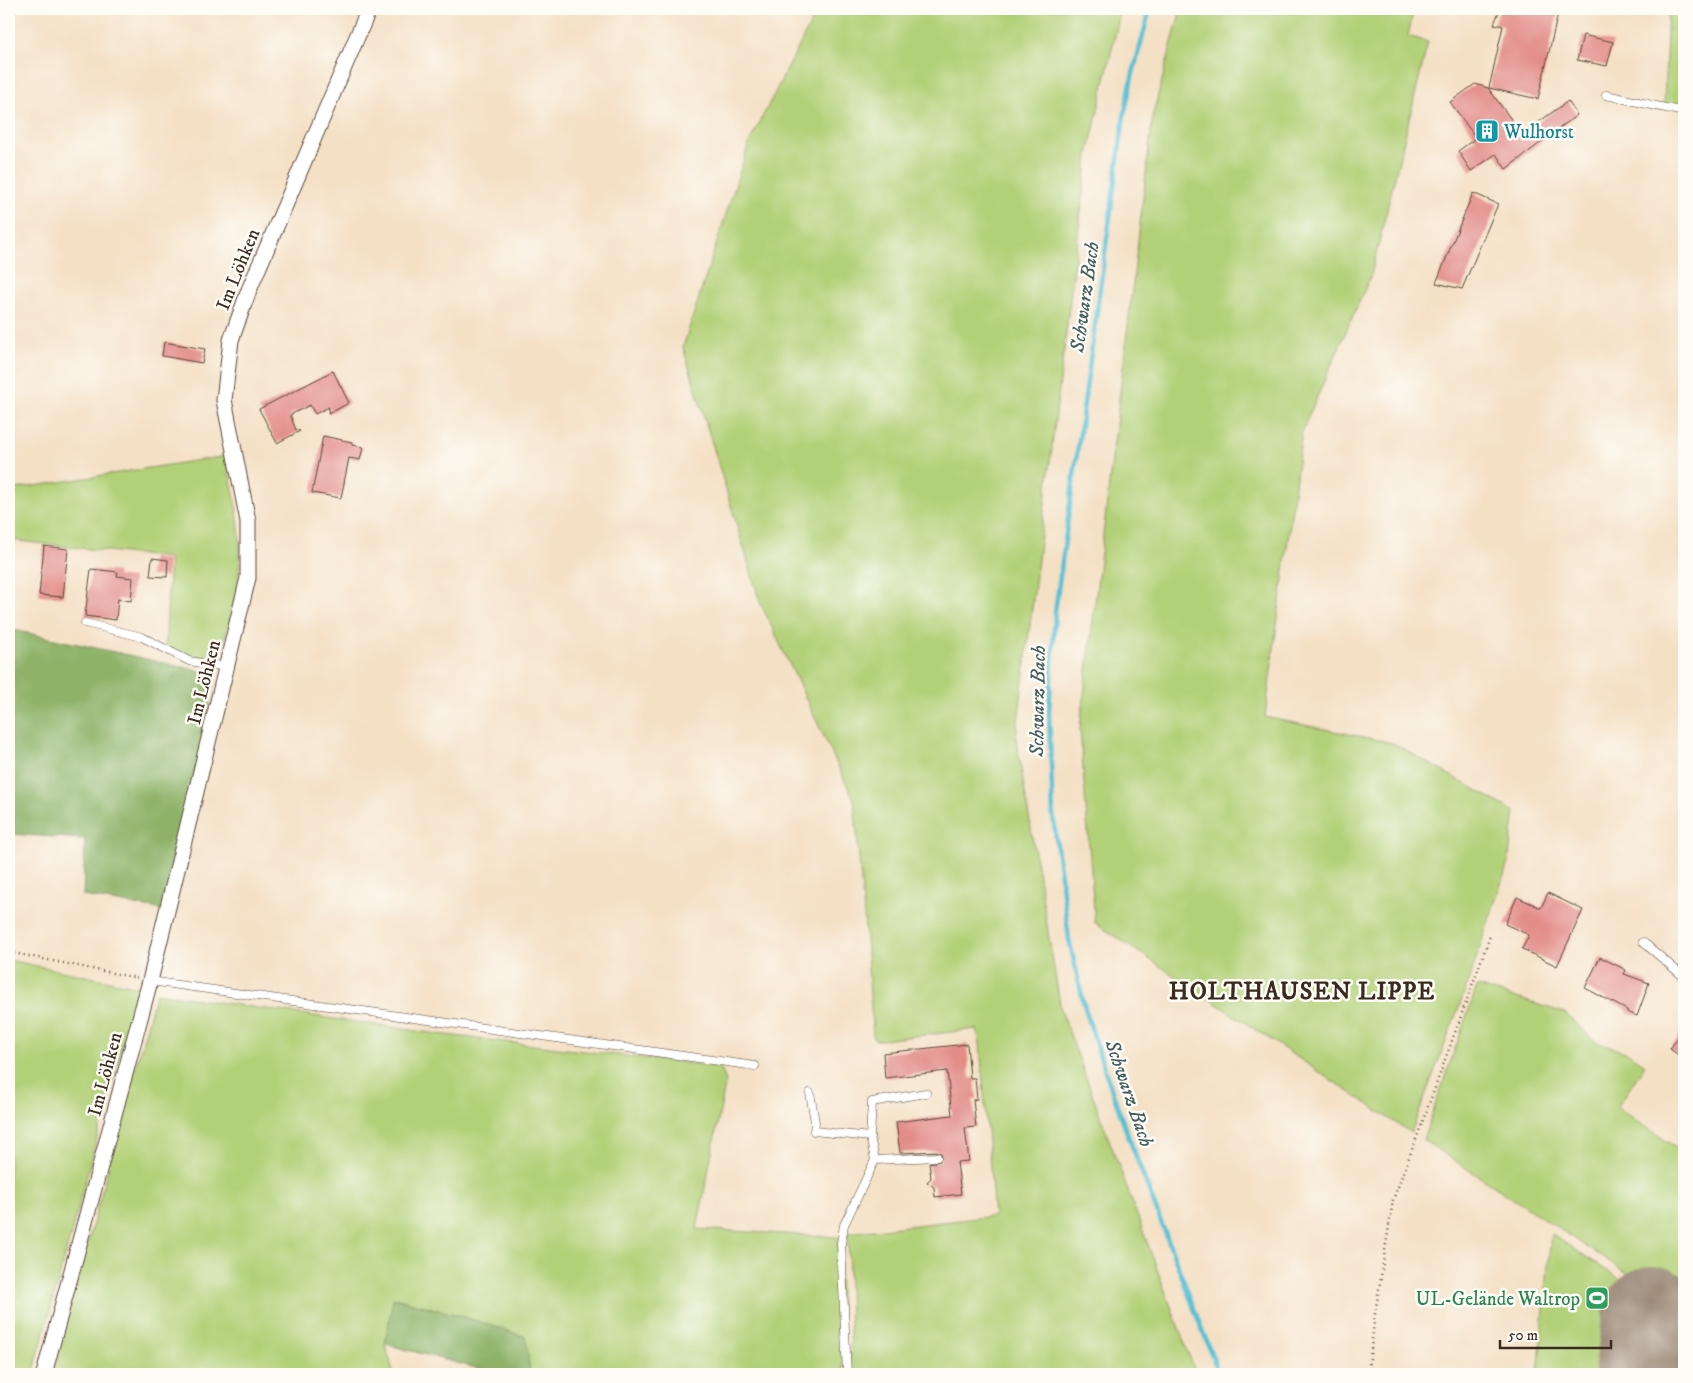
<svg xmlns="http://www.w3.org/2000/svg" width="1693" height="1383" viewBox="0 0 1693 1383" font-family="'IM FELL DW Pica',serif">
<rect width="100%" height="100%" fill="#fdfcf7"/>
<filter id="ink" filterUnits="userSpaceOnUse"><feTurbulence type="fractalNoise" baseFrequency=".02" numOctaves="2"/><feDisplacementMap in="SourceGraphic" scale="10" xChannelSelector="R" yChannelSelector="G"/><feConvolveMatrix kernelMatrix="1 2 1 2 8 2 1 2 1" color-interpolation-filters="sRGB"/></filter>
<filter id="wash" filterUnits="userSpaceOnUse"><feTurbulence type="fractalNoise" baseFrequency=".0096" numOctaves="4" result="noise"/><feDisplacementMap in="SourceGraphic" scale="20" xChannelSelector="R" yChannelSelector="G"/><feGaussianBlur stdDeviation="1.12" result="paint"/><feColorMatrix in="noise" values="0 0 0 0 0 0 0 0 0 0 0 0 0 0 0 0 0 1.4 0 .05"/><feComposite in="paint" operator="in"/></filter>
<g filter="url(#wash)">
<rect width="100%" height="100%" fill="#f4e0c5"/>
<path fill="#b2d077" stroke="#767d4a" d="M818,9H1121L1088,154L1016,738L1061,1010L1196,1374H851L848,1233L994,1216L980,1044L977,1029L882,1040H875L873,1036L866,939L854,800L760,602L683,347L749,143Z
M1181,9H1414L1408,36L1428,42L1371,275L1302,431L1265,717L1393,743L1515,812L1508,863L1468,983L1411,1133L1095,923L1080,729L1153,114Z
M1668,9H1684V109L1664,104Z
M226,456C232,484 239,514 240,543C241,582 229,623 219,660L165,650L170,558L9,540V490Z
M9,960L138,987L33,1374H9Z
M1477,986L1565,1013L1596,1042L1628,1053L1645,1065L1617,1107L1684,1153V1308L1677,1305L1672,1313L1684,1322V1374H1538L1551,1234L1626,1283L1630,1275L1423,1140Z
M156,993L438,1034L720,1067L726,1080L697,1229L838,1237L843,1374H813L778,1369L777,1374H530L525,1337L462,1316L394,1298L385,1344L394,1374H52Z"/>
<path fill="#8db268" stroke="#646e43" d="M9,629L215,674L170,911L83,896L85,839L9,834Z
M393,1298L462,1316L526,1337L530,1374H499L385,1344Z"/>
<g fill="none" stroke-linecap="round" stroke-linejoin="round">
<path stroke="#58c0d4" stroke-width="4.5" d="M1150,9L1132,77L1124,116L1055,612L1049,712L1053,815L1069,939L1084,1005L1100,1056L1124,1125L1219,1374
M1675,1312L1684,1318"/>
<path stroke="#988572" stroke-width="100" d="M1644,1374L1653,1316"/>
</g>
<g id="blocks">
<path fill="#e38c88" d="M1500,9H1559L1538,99L1489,88L1503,26L1494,24Z
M1583,35L1613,42L1607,66L1577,60Z
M1475,84L1488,88L1522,134L1568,101L1577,115L1506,169L1496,154L1471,171L1458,151L1476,138L1450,102Z
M1473,193L1498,204L1462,289L1436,283Z
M164,342L205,349L202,363L162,356Z
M333,371L349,403L328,414L329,407L315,414L310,405L290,415L296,430L300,431L277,443L259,409Z
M323,436L352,442V445L363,447L360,460L349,458L341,498L312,493Z
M44,546L68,549L63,597L39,595Z
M152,558L168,560L167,577L150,576Z
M91,569L118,572L117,576L133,578L131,601L118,599L116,620L85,616Z
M1548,893L1583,910L1557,966L1522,949L1529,935L1505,924L1517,897L1541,908Z
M1600,957L1626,970L1624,974L1649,983L1637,1016L1627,1012V1010L1585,988Z
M1684,1028V1059L1670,1049Z
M967,1044L970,1078H975L977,1099L973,1100L976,1127L965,1128L969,1161L957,1162L961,1194L935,1197L934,1187L927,1182L931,1178L929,1163L940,1161L942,1154L937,1151L900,1153L896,1122L952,1115L947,1071L885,1078L883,1053Z"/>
</g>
</g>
<g filter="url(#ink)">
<use href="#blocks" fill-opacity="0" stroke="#574537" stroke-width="1"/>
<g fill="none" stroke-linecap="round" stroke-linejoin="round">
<g stroke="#574537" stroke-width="9">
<path id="service" d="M1606,95L1684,112
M85,623L142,637L189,661L227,667
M1643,942L1684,977
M150,981L755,1066
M810,1093L815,1122L814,1131L870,1137
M875,1160L870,1137L872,1102L926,1093
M847,1374L841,1243L844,1225L875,1160L937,1157"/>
</g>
<g stroke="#574537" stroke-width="17">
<path id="minor" d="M44,1374L150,981L248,578V521L224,400L231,340L249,290L369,9"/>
</g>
<path stroke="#574537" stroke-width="2.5" stroke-dasharray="1 4" stroke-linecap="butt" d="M9,952L137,978
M1368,1374L1375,1314L1393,1200L1421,1126L1490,936"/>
<use href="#service" stroke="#fff" stroke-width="8"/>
<use href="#minor" stroke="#fff" stroke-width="15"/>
</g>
</g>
<defs>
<g id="building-square" transform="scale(1.25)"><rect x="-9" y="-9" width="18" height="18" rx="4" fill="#0f9aa8" stroke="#fdfcf7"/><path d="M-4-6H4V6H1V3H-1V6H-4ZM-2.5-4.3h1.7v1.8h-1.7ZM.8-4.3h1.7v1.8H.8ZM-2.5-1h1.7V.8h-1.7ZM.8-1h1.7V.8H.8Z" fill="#fff"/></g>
<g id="stadium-square" transform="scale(1.25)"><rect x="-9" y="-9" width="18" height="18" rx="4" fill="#2e9e5b" stroke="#fdfcf7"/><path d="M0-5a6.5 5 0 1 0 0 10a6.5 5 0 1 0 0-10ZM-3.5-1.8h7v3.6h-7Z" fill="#fff"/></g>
</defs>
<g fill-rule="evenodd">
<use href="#building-square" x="1487" y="131"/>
<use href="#stadium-square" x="1597" y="1298"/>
</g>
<g text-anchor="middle" stroke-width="5" stroke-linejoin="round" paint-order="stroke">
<g font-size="19" fill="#0d838f" stroke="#fdfcf7" text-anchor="start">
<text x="1504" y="138">Wulhorst</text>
</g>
<g font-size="19" fill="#3b2a1e" stroke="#fdfcf7">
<text transform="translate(237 269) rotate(-68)" y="7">Im Löhken</text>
<text transform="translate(203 682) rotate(-76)" y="7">Im Löhken</text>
<text transform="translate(104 1074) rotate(-75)" y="7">Im Löhken</text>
</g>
<g font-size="19" fill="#27864d" stroke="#fdfcf7" text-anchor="end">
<text x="1580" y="1305">UL-Gelände Waltrop</text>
</g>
<g font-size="20" font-style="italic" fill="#455e5e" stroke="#fdfcf7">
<text transform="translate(1084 297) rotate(-82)" y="7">Schwarz Bach</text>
<text transform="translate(1037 701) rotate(-89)" y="7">Schwarz Bach</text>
<text transform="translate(1130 1093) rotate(71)" y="7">Schwarz Bach</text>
</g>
<g font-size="24" font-weight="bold" letter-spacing="1" fill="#3b2a1e" stroke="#fdfcf7">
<text x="1302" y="999">HOLTHAUSEN LIPPE</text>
</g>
</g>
<rect width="1693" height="1383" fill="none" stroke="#fdfcf7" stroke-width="30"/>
<path d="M1500 1340v8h111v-8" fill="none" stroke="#3b2a1e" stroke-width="2.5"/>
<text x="1508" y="1340" font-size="15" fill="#3b2a1e" stroke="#fdfcf7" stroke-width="4" paint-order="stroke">50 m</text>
</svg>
